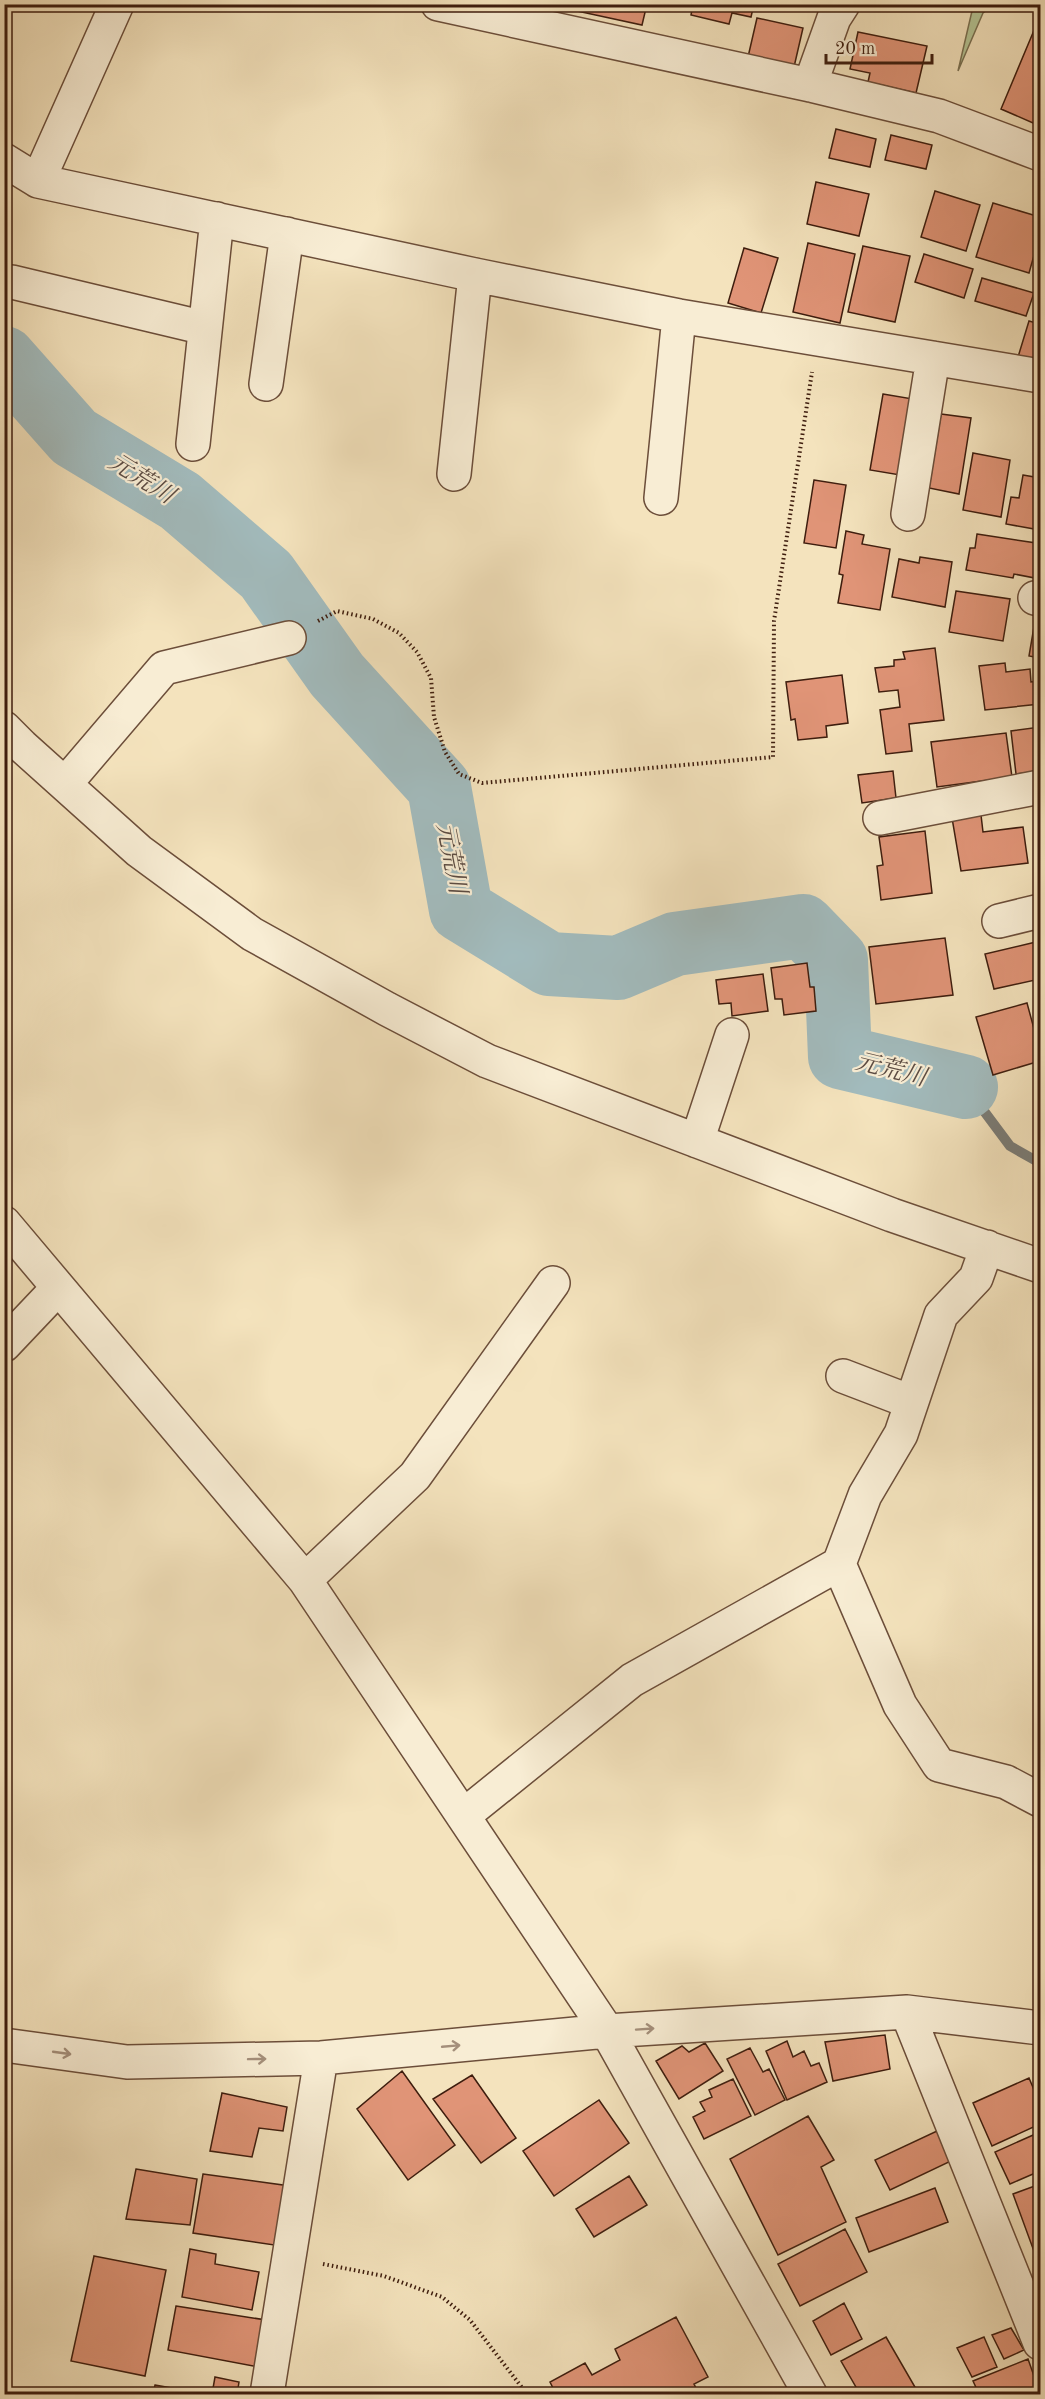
<svg xmlns="http://www.w3.org/2000/svg" width="1045" height="2399" viewBox="0 0 1045 2399" font-family="'Old Standard TT','Noto Serif JP',serif">
<rect width="100%" height="100%" fill="#f4e3bd"/>
<filter id="stains"><feTurbulence type="fractalNoise" baseFrequency=".00333" numOctaves="4"/><feColorMatrix values="0 0 0 0 .2 0 0 0 0 .09 0 0 0 0 .02 0 0 0 .5 -.17"/></filter>
<radialGradient id="worn" r=".72"><stop offset=".6" stop-color="#630" stop-opacity="0"/><stop offset="1" stop-color="#630" stop-opacity=".3"/></radialGradient>
<path fill="#b5c595" stroke="#7a7152" stroke-width="1.5" d="M946,5H994L983,13L958,71L972,11Z"/>
<g fill="none" stroke-linecap="round" stroke-linejoin="round">
<path stroke="#7a7c77" stroke-width="10" d="M966,1087L1010,1146L1040,1163"/>
<path stroke="#a2bbbd" stroke-width="64" d="M4,358L74,437L180,501L266,575L337,675L439,787L461,910L549,964L618,968L675,944L803,926L836,960L840,1057L966,1087"/>
</g>
<path fill="#e09477" stroke="#3e1d0e" stroke-width="1.5" d="M564,4H647L642,25L563,8Z
M693,4H754L751,17L732,13L729,24L691,15Z
M1040,16V126L1001,109Z
M757,18L803,28L794,67L748,57Z
M858,32L927,46L916,93L868,82L870,73L850,69Z
M836,129L876,139L870,167L829,158Z
M891,135L932,145L926,169L885,160Z
M816,182L869,194L859,236L807,224Z
M935,191L980,205L966,251L921,237Z
M993,203L1040,217V234L1029,273L976,257Z
M808,243L855,254L840,323L793,312Z
M863,246L910,256L895,322L848,312Z
M744,248L778,258L761,313L728,303Z
M924,254L973,269L964,298L915,282Z
M982,278L1034,293L1026,316L975,301Z
M1029,321L1040,324L1039,363L1018,357Z
M883,394L913,399L900,475L870,470Z
M941,414L971,418L959,494L929,488Z
M973,453L1010,460L1001,517L963,510Z
M1023,475L1040,478V530L1006,524L1011,497L1019,498Z
M814,480L846,485L836,548L804,543Z
M846,531L864,535L862,544L890,549L880,610L838,603L843,575L839,574Z
M977,534L1036,543V549L1040,550V579L1014,574L1013,578L966,570L970,548H975Z
M920,557L952,562L945,607L892,597L899,559L919,563Z
M956,591L1010,599L1003,641L949,632Z
M1036,615L1040,616V658L1029,656Z
M935,648L944,720L909,724L912,751L886,754L880,710L900,707L898,690L879,692L875,668L894,666V660L905,659L903,652Z
M1005,663L1006,672L1030,669L1031,682L1040,681V704L985,710L979,666Z
M842,675L848,723L826,726L827,737L798,740L795,719L791,720L786,682Z
M1040,727V771L1016,774L1011,731Z
M1006,733L1012,777L937,787L931,742Z
M893,771L896,798L862,803L858,775Z
M981,815L983,832L1023,827L1028,863L961,871L952,818Z
M925,831L932,893L881,900L877,866L883,865L879,837Z
M945,938L953,995L876,1004L869,947Z
M1040,941V979L994,989L985,954Z
M807,963L810,987H814L816,1011L784,1015L782,999H775L771,968Z
M763,974L768,1011L732,1016L731,1003L719,1004L716,980Z
M1027,1003L1040,1051V1061L993,1075L976,1017Z
M885,2035L890,2069L833,2081L825,2042Z
M787,2041L793,2057L804,2051L811,2066L819,2063L827,2082L787,2100L766,2051Z
M705,2043L723,2071L679,2099L656,2061L682,2046L689,2052Z
M750,2048L763,2072L769,2069L785,2100L755,2115L727,2059Z
M402,2071L455,2145L408,2180L357,2109Z
M472,2075L516,2138L481,2163L433,2099Z
M1029,2078L1040,2104V2124L992,2146L973,2103Z
M733,2079L751,2116L704,2139L693,2117L705,2111L700,2102L712,2097L709,2090Z
M222,2093L287,2107L283,2131L259,2128L252,2157L210,2151Z
M599,2100L629,2143L554,2196L523,2151Z
M808,2116L834,2160L821,2167L846,2222L778,2255L730,2159Z
M937,2131L951,2161L890,2190L875,2160Z
M1040,2132V2171L1010,2184L995,2152Z
M136,2169L197,2179L190,2225L126,2219Z
M203,2174L290,2186L281,2246L193,2233Z
M629,2176L647,2205L594,2237L576,2209Z
M1040,2184V2264L1039,2265L1013,2194Z
M935,2188L948,2222L869,2252L856,2218Z
M845,2229L867,2272L800,2306L778,2264Z
M190,2249L216,2254L215,2264L259,2272L252,2310L182,2297Z
M94,2256L166,2270L145,2376L71,2361Z
M844,2303L862,2339L831,2355L813,2321Z
M176,2306L266,2320L259,2367L168,2350Z
M676,2317L708,2377L694,2384L699,2394H556L550,2382L585,2363L592,2375L620,2360L615,2349Z
M1011,2328L1024,2350L1004,2359L992,2335Z
M886,2337L919,2394H860L841,2361Z
M984,2337L997,2367L972,2377L957,2348Z
M1028,2359L1040,2393L1036,2394H979L973,2381Z
M215,2377L239,2382L237,2394H212Z
M155,2385L205,2394H153Z"/>
<g fill="none" stroke-linecap="round" stroke-linejoin="round">
<g stroke="#6c4e3a" stroke-width="36">
<path id="minor" d="M438,4L810,85L939,116L1040,154
M810,85L834,18L843,4
M4,160L38,181L475,275L679,316L1040,376
M38,181L117,4
M12,282L205,328
M266,384L287,234
M193,444L217,219
M454,474L475,275
M661,498L679,316
M908,514L933,358
M1035,598L1040,599
M4,728L22,746L139,851L252,934L387,1009L487,1061L892,1215L1040,1266
M65,784L164,668L289,638
M880,818L1040,787
M999,921L1040,911
M697,1141L732,1035
M4,1223L305,1580L607,2031L810,2394
M987,1247L976,1278L941,1315L901,1434L865,1495L839,1564L900,1705L939,1765L1006,1782L1040,1800
M4,1345L58,1288
M843,1376L911,1402
M305,1580L415,1476L553,1283
M463,1816L632,1680L839,1564
M907,2012L1040,2343
M4,2045L127,2062L321,2058L607,2031L907,2012L1040,2028
M267,2394L321,2058"/>
</g>
<path stroke="#3e1d0e" stroke-width="4" stroke-dasharray="1.5 3" stroke-linecap="butt" d="M318,621L337,611L373,619L399,633L417,652L431,678L434,717L445,752L459,774L482,783L773,757L774,621L812,372
M323,2264L384,2276L442,2297L470,2320L527,2394"/>
<use href="#minor" stroke="#f8edd4" stroke-width="33"/>
</g>
<defs><path id="oneway-shaft" d="M-6 0H5M1.5-3L5.5 0L1.5 3" fill="none" stroke-width="1.6" stroke-linecap="round" stroke-linejoin="round" transform="scale(1.5)"/></defs>
<g stroke="#a48f7b">
<use href="#oneway-shaft" transform="translate(645 2029) rotate(-4)"/>
<use href="#oneway-shaft" transform="translate(451 2046) rotate(-5)"/>
<use href="#oneway-shaft" transform="translate(62 2053) rotate(8)"/>
<use href="#oneway-shaft" transform="translate(257 2059) rotate(-1)"/>
</g>
<g text-anchor="middle" stroke-width="4.5" stroke-linejoin="round" paint-order="stroke">
<g font-size="24" font-style="italic" fill="#5c4c43" stroke="#f8edd4">
<text transform="translate(142 478) rotate(32)" y="8">元荒川</text>
<text transform="translate(452 858) rotate(79)" y="8">元荒川</text>
<text transform="translate(891 1069) rotate(14)" y="8">元荒川</text>
</g>
</g>
<rect width="1045" height="2399" fill="none" stroke="#f4e3bd" stroke-width="24"/>
<rect x="6" y="6" width="1033" height="2387" fill="none" stroke="#3e1d0e" stroke-width="3"/>
<rect x="12" y="12" width="1021" height="2375" fill="none" stroke="#3e1d0e" stroke-width="1.5"/>
<path d="M826 54v9h106v-9" fill="none" stroke="#3e1d0e" stroke-width="3"/>
<text x="835" y="54" font-size="18" fill="#3e1d0e" stroke="#f8edd4" stroke-width="4.5" paint-order="stroke">20 m</text>
<rect width="100%" height="100%" filter="url(#stains)"/>
<rect width="100%" height="100%" fill="url(#worn)"/>
</svg>
